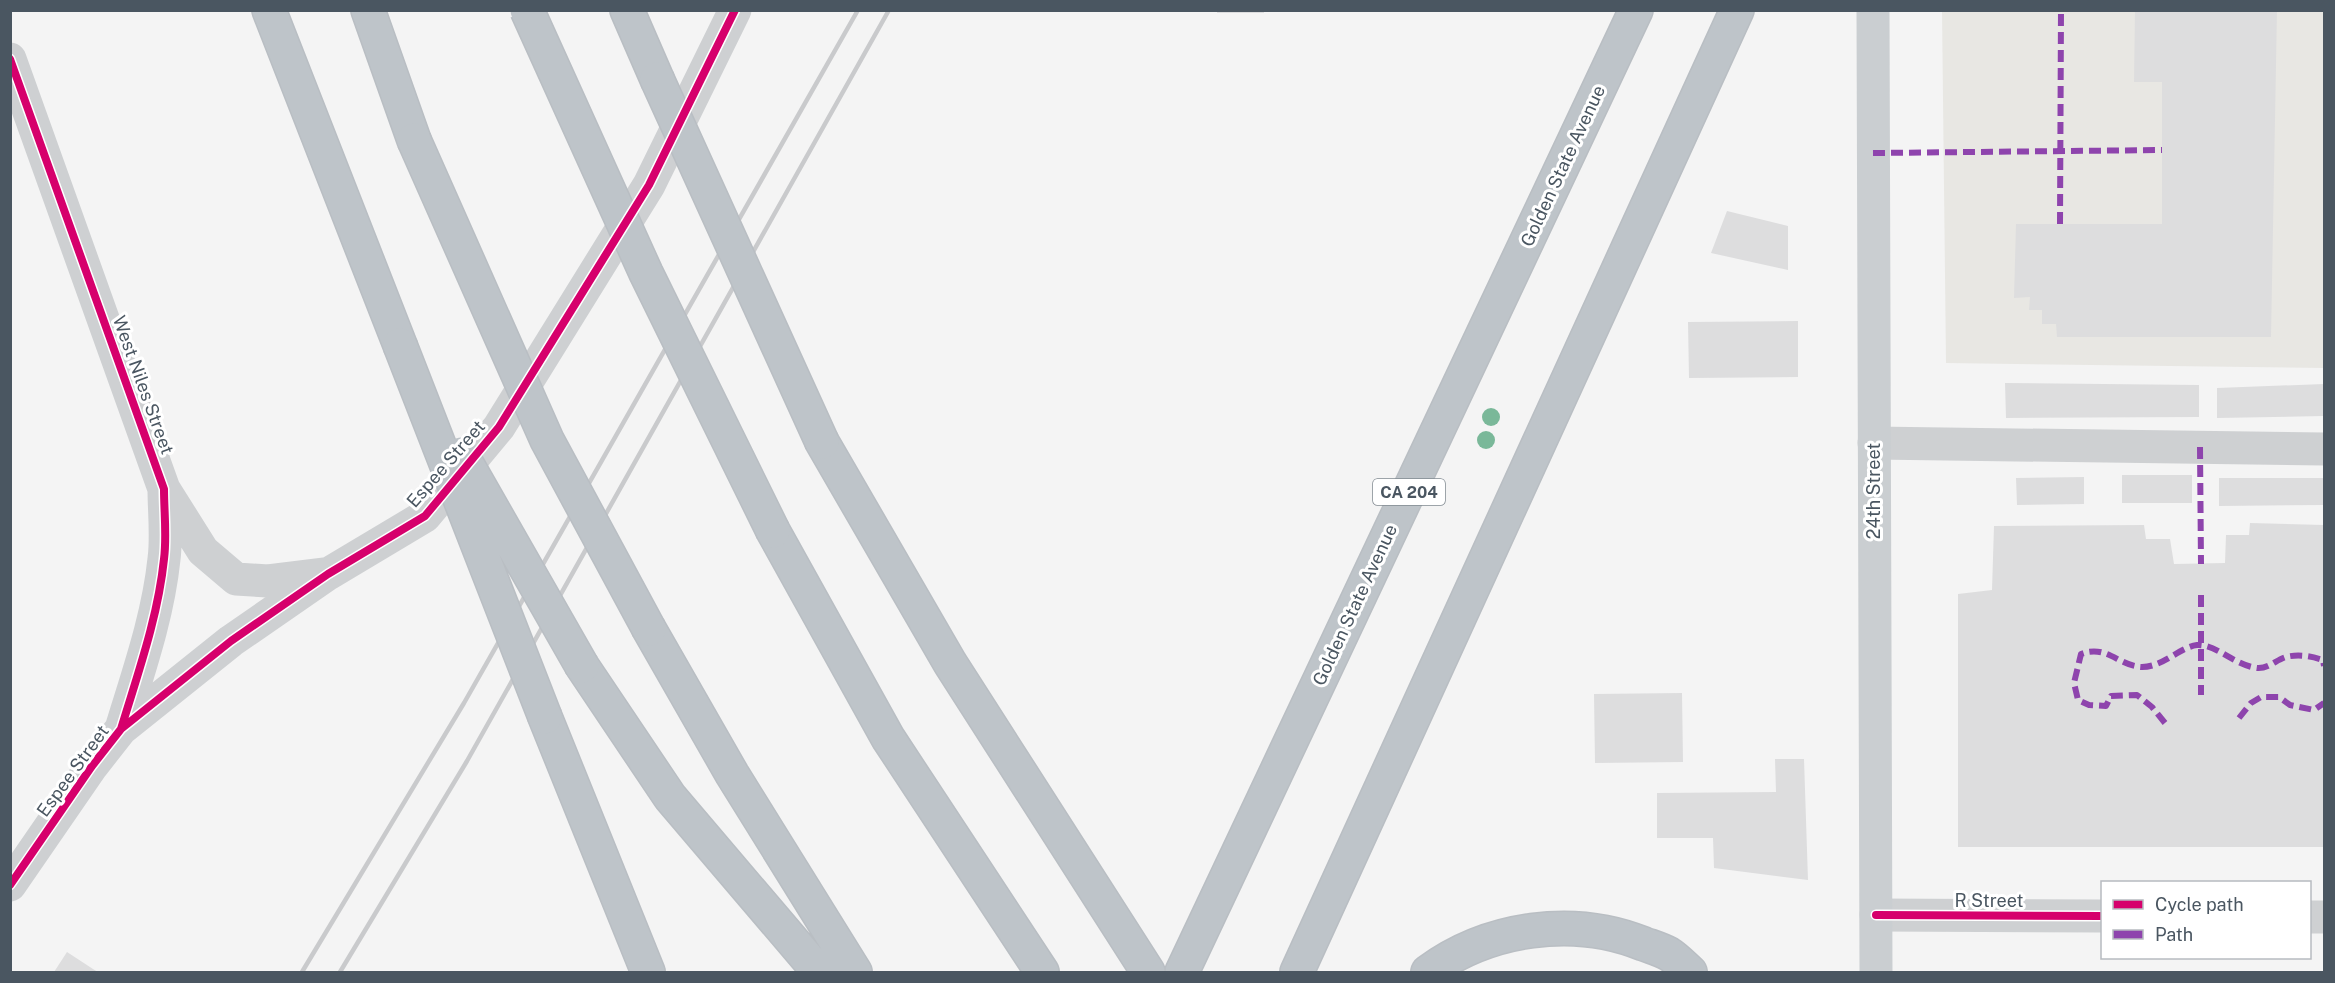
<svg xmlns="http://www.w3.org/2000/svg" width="2335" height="983" viewBox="0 0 2335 983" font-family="'Public Sans',sans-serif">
<rect width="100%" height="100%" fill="#f4f4f4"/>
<path fill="#e8e7e3" d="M1942,11H2324V368L1946,363Z"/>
<path fill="#ddddde" d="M1217,10H1264V13H1217Z
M2135,10H2277L2271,337H2057L2056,324H2042V310H2029L2030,297L2014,298L2016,224H2162V82H2134Z
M1727,211L1788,226V270L1711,253Z
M1798,321V377L1689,378L1688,322Z
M2005,383L2199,385V417L2006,418Z
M2324,384V416L2217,418V388Z
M2122,475H2192V503H2122Z
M2084,477V504L2017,505L2016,478Z
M2219,478H2324V505L2219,506Z
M2250,523L2324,525V847H1958V594L1992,590L1994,526L2144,525L2146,539H2170L2174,564L2225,563L2226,535H2249Z
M1682,693L1683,762L1595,763L1594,694Z
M1775,759H1804L1808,880L1714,868L1713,838H1657V793L1776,792Z
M67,952L93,969L98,972H54Z"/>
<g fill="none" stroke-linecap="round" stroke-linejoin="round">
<g stroke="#b9bec3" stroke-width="36">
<path id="highway" d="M269,10L400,345
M368,10L414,140
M627,10L657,79
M822,442L950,663L1148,972
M773,531L888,738L1042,972
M649,629L732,774L855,972
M582,666L670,797L819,972
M545,717L648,972
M1182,972L1636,10
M1297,972L1737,10
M1428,972C1488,928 1573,915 1644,944C1652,947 1662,950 1669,954C1677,959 1684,967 1690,972"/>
</g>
<path stroke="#ced0d2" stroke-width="33" d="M10,59L164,489C164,512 167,536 164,559C158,617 138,673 121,729
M1874,443L2324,449
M164,489L203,551L236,579L268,581L325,574
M10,885L92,766L121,729L231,641L328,574L425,516L499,427L649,185L735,10
M1876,915L2102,916
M2310,917H2324"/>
<path stroke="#caced1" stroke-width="33" d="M1873,10L1876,972"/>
<use href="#highway" stroke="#bec4c9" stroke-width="33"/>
<path stroke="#c9cacc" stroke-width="4.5" d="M302,972L464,703L858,10
M340,972L467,761L889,10"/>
<g stroke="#b9bec3" stroke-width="36" stroke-linecap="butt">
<path id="highway-bridge" d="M527,10L646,273L773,531
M657,79L822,442
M414,140L547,440L649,629
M400,345L545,717
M461,454L582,666"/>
</g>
<use href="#highway-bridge" stroke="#bec4c9" stroke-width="33"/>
<path stroke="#8e44ad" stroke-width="6" stroke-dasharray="12 6" stroke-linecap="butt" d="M1873,153L2162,150
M2060,224L2061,10
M2200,447L2201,564
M2201,595V695
M2239,718L2251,703L2261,697H2279L2290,705L2314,710L2324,703
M2165,723L2152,707L2137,695L2111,696L2106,706L2089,705L2078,700L2074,683L2081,654C2107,644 2118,666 2142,667C2163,667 2180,647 2197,645C2216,644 2234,665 2257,668C2268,669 2276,660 2286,657C2298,654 2311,656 2323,660L2324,666"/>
<g stroke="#fff" stroke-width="11">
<path id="cycleway" d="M10,59L164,489C164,512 167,536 164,559C158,617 138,673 121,729
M10,885L92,766L121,729L231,641L328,574L425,516L499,427L649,185L735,10
M1876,915L2102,916"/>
</g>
<use href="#cycleway" stroke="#d6006c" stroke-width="8"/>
</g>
<g fill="#7ab899">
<circle cx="1491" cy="417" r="9"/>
<circle cx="1486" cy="440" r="9"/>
</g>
<g text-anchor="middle" stroke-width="6" stroke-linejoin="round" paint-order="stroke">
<rect fill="#fff" stroke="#808990" stroke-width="1.5" x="1373" y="479" width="72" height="26" rx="4.5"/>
<g font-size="16" font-weight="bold" fill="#4a5661">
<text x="1409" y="498">CA 204</text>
</g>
<g font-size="18" fill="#4a5661" stroke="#fff">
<text transform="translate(1563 166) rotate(-65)" y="6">Golden State Avenue</text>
<text transform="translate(143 385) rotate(70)" y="6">West Niles Street</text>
<text transform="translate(446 464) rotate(-49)" y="6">Espee Street</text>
<text transform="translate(1874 491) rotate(-90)" y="6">24th Street</text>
<text transform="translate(1355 605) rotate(-65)" y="6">Golden State Avenue</text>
<text transform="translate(73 771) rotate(-54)" y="6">Espee Street</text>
<text x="1989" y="907">R Street</text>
</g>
</g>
<rect width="2335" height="983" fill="none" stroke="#4a5661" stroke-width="24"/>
<rect x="2101" y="881" width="210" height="78" fill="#ffffff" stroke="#b7bbc0" stroke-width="1.5"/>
<rect x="2113" y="900" width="30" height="9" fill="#d6006c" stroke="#b7bbc0" stroke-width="1.5"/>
<text x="2155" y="911" font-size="18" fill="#4a5661">Cycle path</text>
<rect x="2113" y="930" width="30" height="9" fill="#8e44ad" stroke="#b7bbc0" stroke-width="1.5"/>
<text x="2155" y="941" font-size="18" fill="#4a5661">Path</text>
</svg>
